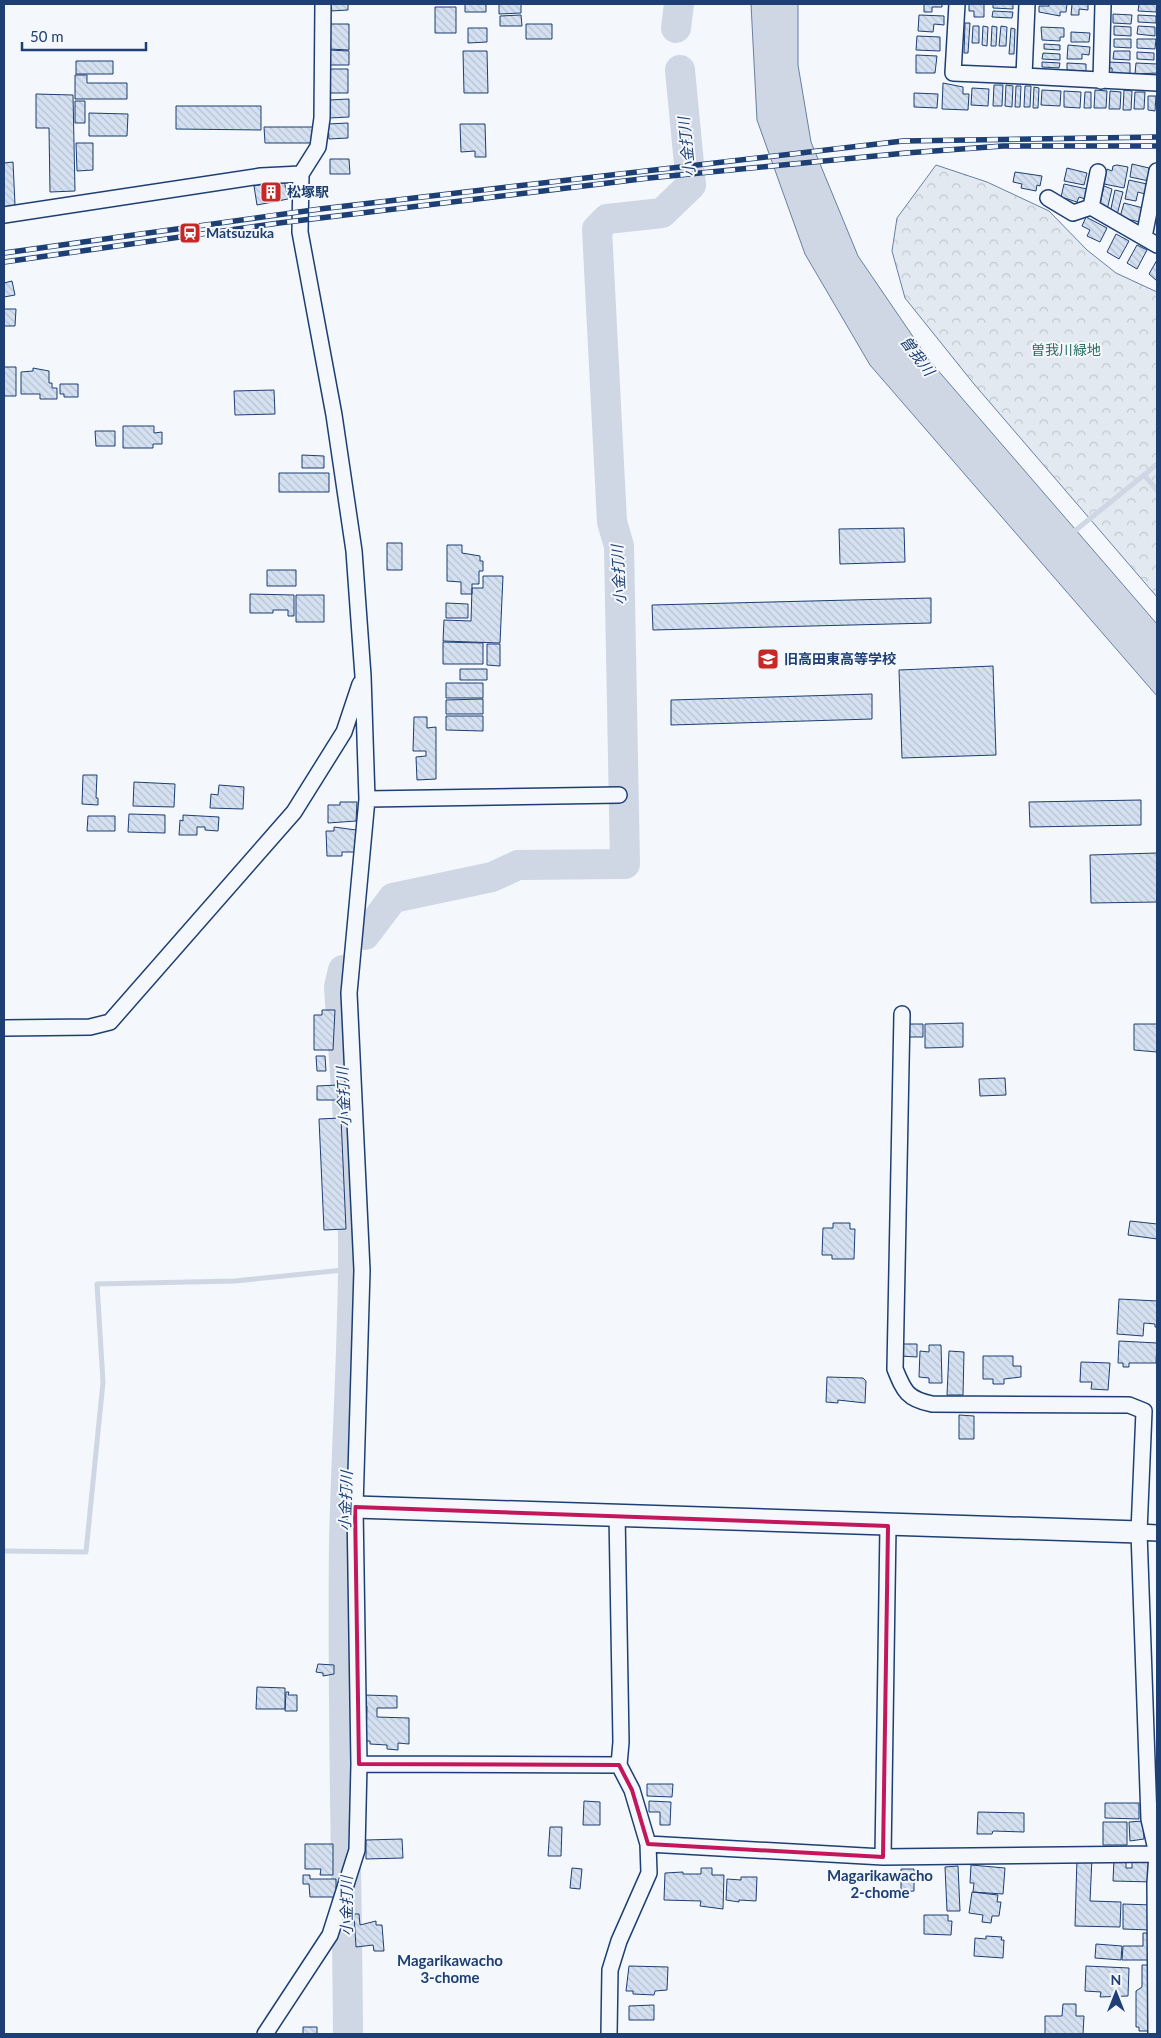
<svg xmlns="http://www.w3.org/2000/svg" width="1161" height="2038" viewBox="0 0 1161 2038" font-family="Lato,'Noto Sans JP',sans-serif">
<defs>
<pattern id="park-crowns" width="20" height="18" patternUnits="userSpaceOnUse" patternTransform="scale(1.25)"><rect width="20" height="18" fill="#e3e9f0"/><path d="M2 6a3 3 0 1 1 6 0M12 15a3 3 0 1 1 6 0" fill="none" stroke="#c2c9d1"/></pattern>
<pattern id="building-back-hatch" width="6" height="6" patternUnits="userSpaceOnUse" patternTransform="scale(1.25)"><rect width="6" height="6" fill="#d5e0f0"/><path d="M-1 5l2 2M0 0l6 6M5-1l2 2" fill="none" stroke="#b6c1d1"/></pattern>
</defs>
<rect width="100%" height="100%" fill="#f4f7fb"/>
<path fill="url(#park-crowns)" stroke="#687fa3" d="M936,165L987,182L1049,211L1087,250L1116,273L1157,292V597L974,384L905,298L892,251L897,218Z"/>
<path fill="#cfd7e4" stroke="#687fa3" d="M751,4H798V65L811,142L858,256L929,360L1157,624V696L870,365L805,254L757,120Z"/>
<g fill="none" stroke-linecap="round" stroke-linejoin="round">
<path stroke="#cfd7e4" stroke-width="5" d="M1157,464L1144,475L1157,490
M1071,534L1144,475
M4,1551L86,1552L103,1382L97,1284L235,1281L353,1269"/>
<path stroke="#cfd7e4" stroke-width="30" d="M676,28L679,4
M365,935L393,898L492,877L518,865L625,864L619,546L612,522L597,229L607,219L662,213L691,185L680,70
M343,970L339,987C345,1081 354,1176 353,1271C352,1362 346,1453 344,1544C342,1708 347,1871 348,2034"/>
</g>
<path fill="url(#building-back-hatch)" stroke="#1d3f73" d="M330,4H348V10L330,11Z
M465,4H486V12H465Z
M499,4H521V13L499,14Z
M924,4H942V7H932V12H924Z
M969,4H984V17H974V11H969Z
M993,4H1013V9L993,8Z
M1049,4H1067L1066,12H1060V16L1039,12V6H1049Z
M1072,4H1088V10L1079,9V15H1071Z
M1139,4H1157L1156,12L1138,11Z
M435,7H456V33H435Z
M993,11L1013,12L1012,18L992,17Z
M1113,14L1132,15L1131,24L1113,23Z
M521,15L522,26H500V16Z
M919,15L944,16V25L934,24L933,32L918,31Z
M1138,15L1156,16V23L1138,22Z
M965,23H970L968,53H964Z
M329,24H349V50L329,49Z
M526,24H552V39H526Z
M973,26H979V43H972Z
M983,26L988,27L987,46L982,45Z
M992,26L997,27L996,46H991Z
M1001,26L1007,27L1006,46H999Z
M1114,26L1131,27V36L1114,35Z
M1138,26L1155,27V36L1137,34Z
M1041,27L1064,28V37H1060V41L1042,40Z
M468,28H487V42L468,43Z
M1011,28L1015,29L1014,54H1009Z
M1071,32L1090,33L1089,42H1071Z
M917,36L940,37V51L916,50Z
M1114,39H1131V48L1114,47Z
M1137,39H1156L1155,49L1137,48Z
M1044,44L1060,45V50L1044,49Z
M1068,45L1090,47L1089,55L1082,54V59H1067Z
M329,50L349,51V65H329Z
M463,51H487L488,93H464Z
M1114,51H1130V60L1113,59Z
M1137,52L1154,53V60L1137,59Z
M1043,53L1060,54V60L1042,59Z
M916,55L937,56L935,73H916Z
M76,61H113V74H76Z
M1042,62L1060,63L1059,68L1042,67Z
M1108,62L1130,63V74L1112,73V68H1108Z
M1067,63L1086,64V71L1067,70Z
M1136,63L1157,64V73L1135,74Z
M329,69H348V93H329Z
M75,75H87V83H127V99H75Z
M943,83L963,87V94H969L968,110L942,109Z
M994,85H1003L1002,106H993Z
M1006,85L1013,86L1012,107L1005,106Z
M1016,86H1021L1020,107H1015Z
M1025,86H1031L1030,107H1024Z
M1034,87L1039,88L1038,108H1033Z
M972,88L989,89L988,106L971,105Z
M1042,90L1061,91L1060,106L1041,105Z
M1095,90L1107,91L1106,108H1094Z
M1124,90L1132,91L1131,110H1123Z
M1064,91L1081,92L1080,108L1064,107Z
M1110,91L1121,92L1120,109H1109Z
M1085,92H1091V108H1084Z
M1135,92H1145L1144,109H1134Z
M914,93L938,94L937,108L914,107Z
M36,94L73,95L75,191L50,192L49,128H36Z
M1148,96H1156L1155,111L1148,110Z
M349,99V117L329,118V100Z
M75,101H85V123H75Z
M176,106H261V130L176,129Z
M89,113L128,114L127,136H89Z
M348,123V138L329,139L328,124Z
M460,124H485L486,157H475V151L461,152Z
M264,127H313V143H265Z
M76,143H93V170L77,171Z
M330,159H349L350,174H330Z
M13,162L15,205L4,207V163Z
M1132,164L1149,168V171H1151L1149,181L1130,177Z
M1117,165L1128,167L1124,188L1104,184L1107,169L1112,171L1113,166Z
M1067,168L1087,173L1084,185L1064,181Z
M1015,172L1042,176L1040,186L1037,185L1036,191L1021,188L1022,184L1013,182Z
M284,180L288,199L257,205L254,186Z
M1129,180L1147,184L1145,194L1138,192L1136,201L1125,199Z
M1064,184L1087,189L1085,199L1079,197L1077,202L1061,197Z
M1104,186L1112,189L1107,210L1099,208Z
M1115,190L1123,192L1117,215L1110,213Z
M1124,203L1143,208L1139,222L1120,217Z
M1086,217L1107,228L1100,242L1087,236L1090,230L1082,226Z
M1116,234L1129,241L1119,259L1107,252Z
M1137,245L1147,250L1137,269L1127,263Z
M1157,260V281L1149,274Z
M12,281L15,295L4,297V283Z
M4,309H16L15,326H4Z
M4,367H16V396H4Z
M33,368L49,371V383H52V388H57V399H40V394H21V372L33,371Z
M60,384H78V397H64V394H60Z
M274,390L275,414L235,415L234,391Z
M123,426H154V433L162,432V444H153V448H123Z
M95,431H115V446H96Z
M302,455L324,456V468H302Z
M279,473H329V492H279Z
M904,528L905,562L840,564L839,529Z
M387,543H402V570H387Z
M447,545H462V553L480,556V561H483V571H479V584H472V594H461V582L447,581Z
M267,570H296V586H267Z
M483,576H503L500,643L443,641L444,620L471,621L472,588H483Z
M250,594L294,595V616H288V610H273V613H250Z
M296,595H324V622H296Z
M931,598V623L653,630L652,605Z
M446,603L468,604V618H446Z
M443,642L483,643V664H443Z
M487,644H500V666L487,665Z
M993,666L996,755L902,758L899,670Z
M460,669H487V680H460Z
M446,683H483V698H446Z
M872,694V719L671,725V700Z
M483,699V714H446V700Z
M446,716H483V731L446,730Z
M414,717H427V728L436,727V779L417,780L416,757L426,756V751H413Z
M83,775H97L96,798H98V805L82,804Z
M134,782L175,784L174,807L133,806Z
M219,785L244,787L243,809L210,808L211,794L218,795Z
M1141,800V825L1030,827L1029,802Z
M340,802H357L356,821L328,823V805H340Z
M129,814L165,815V833L128,832Z
M183,815L219,817L218,831L205,830V827H197V835H179L180,820L183,821Z
M88,816H115V831H87Z
M334,827L356,830V852H342V856H327L326,831H334Z
M1157,853V902L1091,903L1090,855Z
M322,1010H335L333,1050H314V1015H322Z
M963,1023V1047L925,1048V1024Z
M905,1024H923V1037H906Z
M1134,1024H1157V1052L1134,1050Z
M316,1056H325L326,1071H317Z
M1005,1078L1006,1095L980,1096L979,1079Z
M338,1085V1100H317V1086Z
M341,1118L346,1229L324,1230L319,1119Z
M1130,1221L1157,1224V1239L1128,1235Z
M833,1223H850V1229H855L854,1259H832V1255H822L823,1228H833Z
M1119,1299L1157,1301V1327H1155V1324L1144,1323L1143,1336L1117,1334Z
M1119,1341L1157,1343L1156,1363H1129V1367H1123V1363H1118Z
M900,1344H917V1357L900,1356Z
M929,1345H941L942,1383H929V1378L919,1377L920,1351L929,1352Z
M949,1351L964,1352L963,1395H947Z
M983,1356H1013V1366H1021V1377L1004,1379V1384H993V1379H983Z
M1081,1362L1110,1363L1108,1390L1091,1389L1092,1382H1080Z
M827,1377L863,1378L866,1381L865,1403L838,1400V1403L826,1402Z
M959,1415L974,1416V1439H959Z
M318,1664L334,1665V1674L323,1676V1673L316,1672Z
M257,1687L285,1688V1709H256Z
M286,1692H289L288,1695H297V1711H285Z
M364,1695L397,1696V1708H377V1717L409,1718V1744L398,1743V1750L387,1749V1745L370,1744V1741H366L367,1706H364Z
M647,1784H673L672,1797L647,1796Z
M584,1801L600,1802V1825H583Z
M649,1801L671,1802L670,1825H660V1812H649Z
M1105,1803H1139V1819L1105,1818Z
M978,1812L1024,1813V1832L993,1831L992,1834H977Z
M1143,1821L1144,1839L1130,1841L1129,1822Z
M1103,1822H1127V1845H1103Z
M550,1827H562L561,1856H548Z
M402,1839L403,1858L366,1859V1840Z
M305,1844H333V1875H320L321,1869H305Z
M1077,1858H1092L1090,1901L1121,1902L1120,1927L1075,1926Z
M1114,1859H1126V1868H1132V1861L1153,1862V1882L1113,1881Z
M971,1865L1005,1868L1003,1894L973,1892L974,1883H970Z
M958,1866L960,1911H947L945,1867Z
M572,1868L582,1869L580,1889L570,1888Z
M701,1868H712V1875H724L723,1909L700,1906L701,1901L664,1900L665,1873L683,1872V1874H701Z
M901,1869H914V1891L901,1892Z
M303,1875H310V1879H336V1897H310L309,1884H303Z
M741,1877H757L756,1901L739,1900V1902L726,1900L727,1879L741,1880Z
M972,1892L998,1895L997,1902H1001L999,1916H992L991,1923L982,1922L983,1915L969,1913Z
M1123,1904L1152,1905L1151,1930L1123,1929Z
M354,1914H359L360,1925L376,1921V1925H382L384,1951H374L373,1945L356,1947Z
M924,1915H948V1921H952L951,1935L924,1934Z
M1143,1933H1150V1960H1122L1123,1946H1143Z
M986,1936L1002,1937L1001,1940H1004L1003,1958L974,1956L975,1938L986,1939Z
M1096,1944L1122,1946L1121,1960L1095,1958Z
M1142,1965H1148V2031H1139V2027H1136V1991L1142,1987Z
M629,1966L668,1967L667,1990L655,1991L654,1995L633,1994V1991H626Z
M1086,1966L1129,1968L1128,1996L1100,1997L1101,1992L1085,1991Z
M1063,2004H1076V2016H1084L1083,2034H1045V2016H1062Z
M654,2005V2020H629V2006Z
M303,2027H317V2034H303Z"/>
<g fill="none" stroke-linecap="round" stroke-linejoin="round">
<g stroke="#1d3f73" stroke-width="18">
<path id="street" d="M957,4L953,73L1024,76
M1027,4L1024,76L1157,83
M1101,81L1103,4
M1048,198L1073,213L1091,207L1098,172
M1091,207L1157,245
M4,215L261,176L301,174
M1144,237L1157,171
M367,799L619,795
M902,1014L895,1369C904,1391 907,1399 932,1404L1129,1405L1144,1411L1139,1532L1149,1819L1157,1854L1155,1883L1156,2034
M4,1028L90,1027L110,1022L294,812L344,732L360,684
M1139,1532L1157,1533
M359,1764L619,1765
M648,1844L883,1857L1157,1854
M883,1857L888,1526
M265,2034L330,1935L357,1850L359,1764L355,1507L362,1270L349,993L367,799L363,676L354,551L334,415L300,232L301,174L318,147L322,118L323,4
M609,2034L610,1970L619,1941L649,1873L648,1844L632,1790L619,1765L621,1742L617,1513"/>
</g>
<g stroke="#1d3f73" stroke-width="24">
<path id="secondary" d="M355,1507C617,1513 878,1525 1139,1532"/>
</g>
<use href="#street" stroke="#f4f7fb" stroke-width="15"/>
<use href="#secondary" stroke="#f4f7fb" stroke-width="21"/>
<g stroke="#1d3f73" stroke-width="5.5">
<path id="rail" d="M4,253L320,209L903,141L1157,137
M4,262L279,223L649,178L906,153L1003,146H1157"/>
</g>
<use href="#rail" stroke="#f4f7fb" stroke-width="4" stroke-dasharray="11" stroke-linecap="butt"/>
</g>
<path fill="none" stroke="#c2185b" stroke-width="4" stroke-linejoin="round" d="M355,1507L888,1526L883,1857L648,1844L632,1790L619,1765L359,1764Z"/>
<defs>
<g id="building-square" transform="scale(1.125)"><rect x="-9" y="-9" width="18" height="18" rx="4" fill="#c62828" stroke="#f4f7fb"/><path d="M-4-6H4V6H1V3H-1V6H-4ZM-2.5-4.3h1.7v1.8h-1.7ZM.8-4.3h1.7v1.8H.8ZM-2.5-1h1.7V.8h-1.7ZM.8-1h1.7V.8H.8Z" fill="#fff"/></g>
<g id="station-square" transform="scale(1.125)"><rect x="-9" y="-9" width="18" height="18" rx="4" fill="#c62828" stroke="#f4f7fb"/><path d="M-3-6H3Q5-6 5-4V2Q5 4 3 4L4.5 6H3L1.5 4h-3L-3 6H-4.5L-3 4Q-5 4-5 2V-4Q-5-6-3-6ZM-3.5-4v3h7v-3ZM-3.5 1v1.5H-2V1ZM2 1v1.5H3.5V1Z" fill="#fff"/></g>
<g id="school-square" transform="scale(1.125)"><rect x="-9" y="-9" width="18" height="18" rx="4" fill="#c62828" stroke="#f4f7fb"/><path d="M0-5L7-2L0 1L-7-2ZM-4 1L0 2.5L4 1V4Q0 6-4 4Z" fill="#fff"/></g>
</defs>
<g fill-rule="evenodd">
<use href="#building-square" x="271" y="192"/>
<use href="#station-square" x="190" y="233"/>
<use href="#school-square" x="768" y="659"/>
</g>
<g text-anchor="middle" stroke-width="4" stroke-linejoin="round" paint-order="stroke">
<g font-size="14" font-weight="bold" fill="#1d3f73" stroke="#f4f7fb" text-anchor="start">
<text x="287" y="197">松塚駅</text>
<text x="206" y="238">Matsuzuka</text>
<text x="784" y="664">旧高田東高等学校</text>
</g>
<g font-size="14" fill="#2c6c60" stroke="#f4f7fb">
<text x="1066" y="355">曽我川緑地</text>
</g>
<g font-size="15" font-style="italic" fill="#1d3f73" stroke="#f4f7fb">
<text transform="translate(687 147) rotate(-96)" y="5">小金打川</text>
<text transform="translate(917 356) rotate(53)" y="5">曽我川</text>
<text transform="translate(619 575) rotate(-93)" y="5">小金打川</text>
<text transform="translate(344 1097) rotate(-93)" y="5">小金打川</text>
<text transform="translate(346 1501) rotate(-88)" y="5">小金打川</text>
<text transform="translate(347 1906) rotate(-90)" y="5">小金打川</text>
</g>
<g font-size="15" font-weight="bold" fill="#1d3f73" stroke="#f4f7fb">
<text x="880" y="1881">Magarikawacho<tspan x="880" dy="17">2-chome</tspan></text>
<text x="450" y="1966">Magarikawacho<tspan x="450" dy="17">3-chome</tspan></text>
</g>
</g>
<rect width="1161" height="2038" fill="none" stroke="#1d3f73" stroke-width="10"/>
<g transform="translate(1116 1993)" stroke="#f4f7fb" stroke-width="4" paint-order="stroke">
<path d="M0-4L9 19L0 12L-9 19Z" fill="#1d3f73"/>
<text y="-8" font-size="14" font-weight="bold" text-anchor="middle" fill="#1d3f73">N</text>
</g>
<path d="M22 42v8h124v-8" fill="none" stroke="#1d3f73" stroke-width="2.5"/>
<text x="30" y="42" font-size="15" fill="#1d3f73" stroke="#f4f7fb" stroke-width="4" paint-order="stroke">50 m</text>
</svg>
